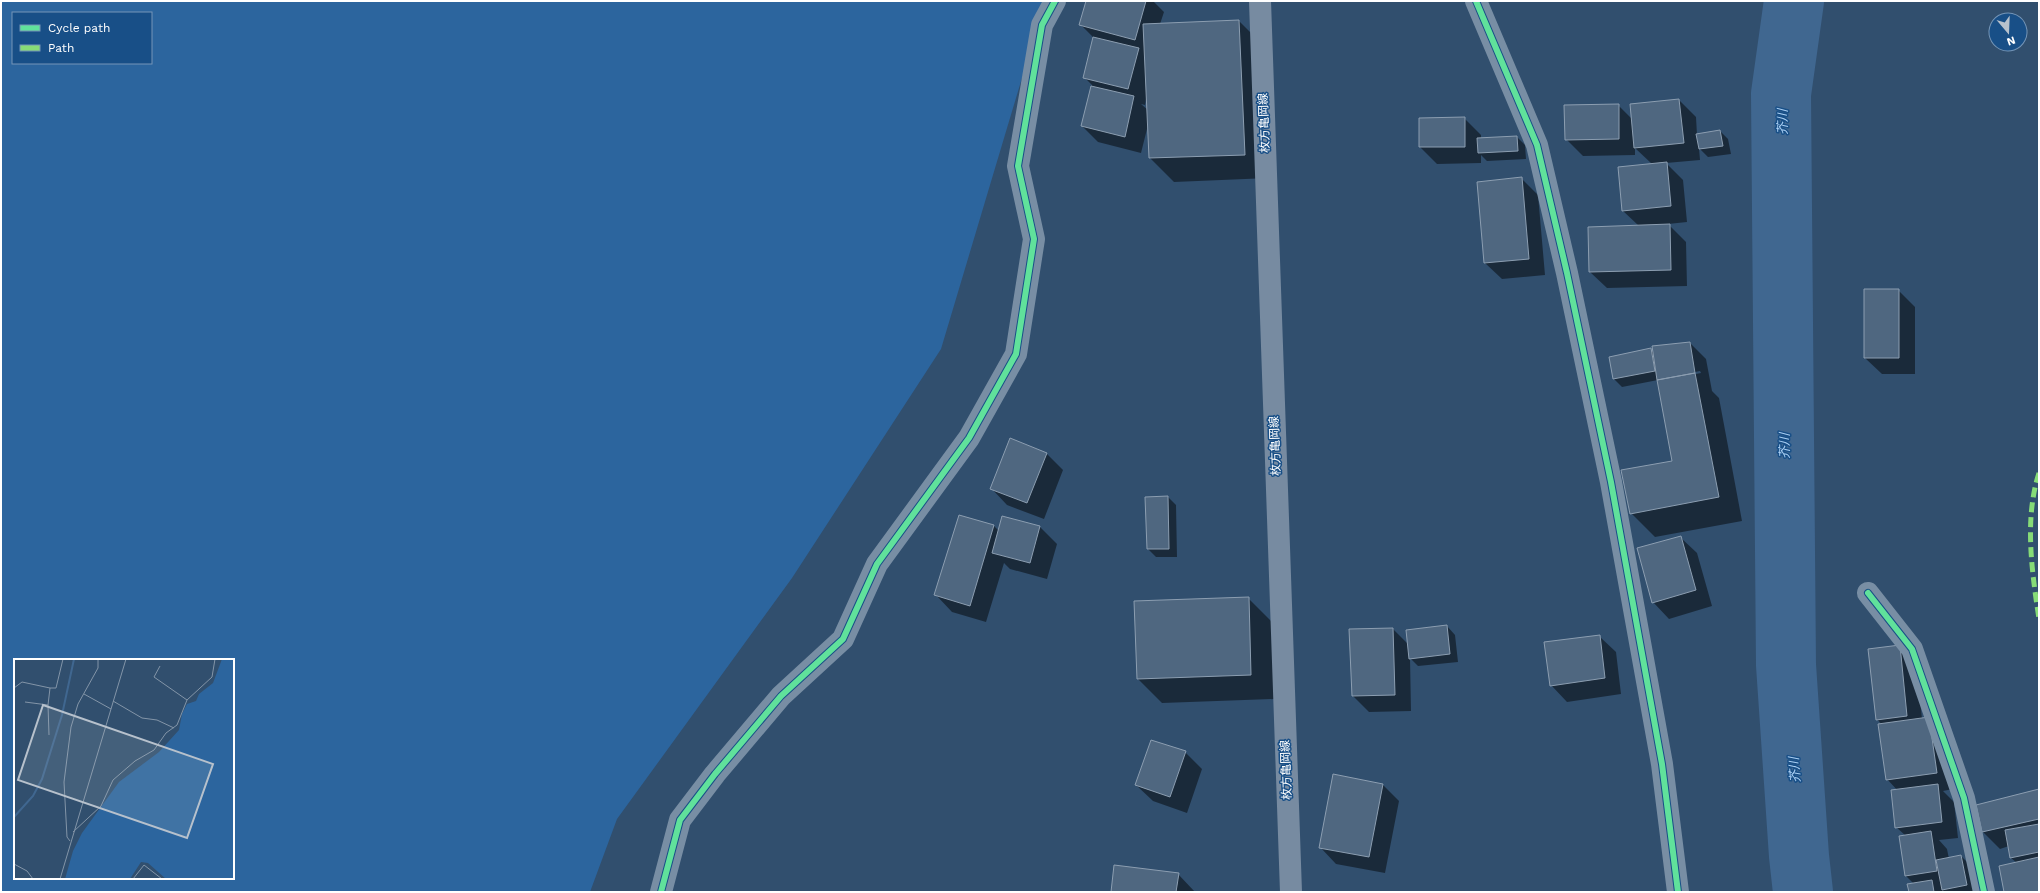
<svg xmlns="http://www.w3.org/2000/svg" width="2040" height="893" viewBox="0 0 2040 893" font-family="'Work Sans','Noto Sans JP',sans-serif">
<rect width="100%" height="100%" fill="#314f6e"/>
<path fill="#2c659e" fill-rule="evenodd" d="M1,1H1045L941,349L792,578L617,819L590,892H1ZM13,13H151V63H13ZM15,660H233V878H15Z"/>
<path fill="#0007" fill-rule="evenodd" d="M1087,1H1153L1164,12L1160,24L1239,21L1263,45L1269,178L1174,182L1150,158L1148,125L1141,153L1098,142L1082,126L1092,85L1084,77L1093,37L1080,24ZM1146,99L1148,110L1141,104L1145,105Z
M1679,100L1696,117L1697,135L1720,131L1728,139L1731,154L1708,157L1699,148L1700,160L1666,163L1683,180L1687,222L1668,224L1686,242L1687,286L1607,288L1590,272L1639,226L1622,210L1652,164L1635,148V155L1583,156L1566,139L1618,105L1632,119Z
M1464,118L1481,135V139L1517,137L1525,145L1526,159L1487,161L1481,155V163L1437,164L1420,147V119Z
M1521,178L1538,195L1545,275L1502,279L1485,263Z
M1898,290L1915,307V374H1882L1865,358Z
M1690,343L1706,359L1712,391L1719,398L1742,521L1655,537L1631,513L1673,462L1658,380L1622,387L1614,379L1651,350L1654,353ZM1700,371L1701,373L1670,379V377Z
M1047,454L1063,470L1044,519L1007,505L991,488Z
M1168,497L1176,505L1177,557H1156L1148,549Z
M1003,517L1040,527L1057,544L1047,579L1010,569L1004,563L986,622L952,612L936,595L994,526L999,531Z
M1680,537L1697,553L1712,606L1669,619L1653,602Z
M1248,598L1272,622L1275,699L1162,703L1138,679Z
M1447,626L1455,635L1458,662L1418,666L1410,658L1411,711L1369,712L1353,696L1393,629L1408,644Z
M1599,636L1616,652L1621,694L1567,702L1551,685Z
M1899,646L1916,663L1922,719L1929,718L1953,789L1943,791L1954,802L1958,838L1939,840L1947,849L1949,859L1961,856L1969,864L1975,892H1910L1914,884L1906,876V836L1896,827L1898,791L1887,779L1882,725L1877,719Z
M1185,752L1202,769L1187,813L1153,801L1136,785Z
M1383,785L1399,801L1385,873L1336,864L1320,847Z
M2039,790V892H2005L2017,863L2011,858L2009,846L2000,849L1983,832L1977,806Z
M1178,874L1195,892H1112Z"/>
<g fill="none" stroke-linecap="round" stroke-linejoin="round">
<path stroke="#406790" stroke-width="60" d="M1794,1L1781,94L1786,665L1799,856L1803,892"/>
</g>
<path fill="#4f6780" stroke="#8c9eb1" d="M1086,1H1146L1135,40L1079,25Z
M1239,20L1245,155L1149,158L1143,24Z
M1093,37L1139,48L1128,89L1083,78Z
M1091,86L1134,96L1125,137L1081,126Z
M1679,99L1684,143L1634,148L1630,104Z
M1619,104V139L1565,140L1564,105Z
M1465,117V147H1419V118Z
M1720,130L1723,146L1699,149L1696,134Z
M1517,136L1518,151L1478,153L1477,138Z
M1667,162L1671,206L1622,211L1618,167Z
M1522,177L1529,259L1484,263L1477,182Z
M1670,224L1671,270L1589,272L1588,227Z
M1864,289H1899V358H1864Z
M1690,342L1695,373L1657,380L1652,346Z
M1651,348L1655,371L1613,379L1609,357Z
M1695,373L1719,497L1630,514L1621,470L1672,461L1657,380Z
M1010,438L1047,453L1027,503L990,489Z
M1168,496L1169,549H1147L1145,497Z
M959,515L994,525L970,606L934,595Z
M1002,516L1040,526L1030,563L992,553Z
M1681,536L1696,590L1652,603L1637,548Z
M1249,597L1251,675L1137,679L1134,601Z
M1447,625L1450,654L1409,659L1406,630Z
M1393,628L1395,695L1352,696L1349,629Z
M1600,635L1605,678L1550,686L1544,642Z
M1900,645L1907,716L1876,720L1868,649Z
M1929,717L1937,773L1886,780L1878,724Z
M1151,740L1186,751L1170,797L1135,785Z
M1333,774L1383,784L1369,857L1319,848Z
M1938,784L1942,822L1895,828L1891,790Z
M2039,789V819L1982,832L1976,805Z
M2039,824V852L2010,858L2005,830Z
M1931,831L1937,871L1905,876L1899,836Z
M1961,855L1967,885L1942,890L1936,860Z
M2039,857V892H2004L1999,866Z
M1114,865L1179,873L1176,892H1111Z
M1932,880L1934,892H1909L1907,884Z"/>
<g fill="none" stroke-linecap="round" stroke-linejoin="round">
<path stroke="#788ea4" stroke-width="22" d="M1476,1L1537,145L1567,273L1611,482L1662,764L1678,892
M1868,593L1912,649L1964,798L1984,892
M661,892L680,820L715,774L781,696L843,639L877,564L969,438L1016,354L1034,239L1018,166L1042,25L1055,1"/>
<path stroke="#778ba1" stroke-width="22" d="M1260,1L1291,892"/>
<path stroke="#86db77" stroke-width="5" stroke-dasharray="10 5" stroke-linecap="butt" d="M2039,473C2024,519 2032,572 2039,619"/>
<g stroke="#184f87" stroke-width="8">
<path id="cycleway" d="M1476,1L1537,145L1567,273L1611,482L1662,764L1678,892
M1868,593L1912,649L1964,798L1984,892
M661,892L680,820L715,774L781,696L843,639L877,564L969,438L1016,354L1034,239L1018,166L1042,25L1055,1"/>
</g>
<use href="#cycleway" stroke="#60e19b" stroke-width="6"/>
</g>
<g text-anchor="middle" stroke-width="3" stroke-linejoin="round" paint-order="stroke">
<g font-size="12" fill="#fff" stroke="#184f87">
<text transform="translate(1264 123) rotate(-92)" y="4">枚方亀岡線</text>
<text transform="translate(1275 446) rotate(-92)" y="4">枚方亀岡線</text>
<text transform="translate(1286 770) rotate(-92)" y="4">枚方亀岡線</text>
</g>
<g font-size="13" font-style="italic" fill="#abd0f4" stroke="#184f87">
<text transform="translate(1782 122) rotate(-90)" y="5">芥川</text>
<text transform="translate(1784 446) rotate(-90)" y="5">芥川</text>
<text transform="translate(1794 770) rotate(-94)" y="5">芥川</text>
</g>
</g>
<g transform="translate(14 659)">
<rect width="220" height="220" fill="#314f6e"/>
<path d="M208,0H220V220H152L134,204L127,203L116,220H51L59,192L68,174L105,123L145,93L165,71L168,55L173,45L182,42L185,35L199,24Z" fill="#2c659e"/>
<path fill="none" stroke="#406790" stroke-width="2" d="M0,158L19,137L28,120L48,56L60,0"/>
<path fill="none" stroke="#8395a8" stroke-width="1" d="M146,7L140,18L173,41M0,29L8,23L36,29M70,35L97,50M99,42L128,59L143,61L160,69M11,43L34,46L36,29H42L49,0M34,46L35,76M59,173L87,147L99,121L121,102L140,91L152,74L163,66L173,41L198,18L201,0M56,182L53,178L50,123L57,68L64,45L84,9V0M0,205L13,212L19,220M46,220L112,0M119,220L130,206L148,220"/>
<path fill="#b7c1cc" fill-opacity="0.15" stroke="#b7c1cc" stroke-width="2" d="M29,46L199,105L173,179L4,121Z"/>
<rect width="220" height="220" fill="none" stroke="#fff" stroke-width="2"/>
</g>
<rect width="2040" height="893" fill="none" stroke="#ffffff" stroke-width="4"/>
<rect x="12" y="12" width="140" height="52" fill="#184f87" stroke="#7495b7"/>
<rect x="20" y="25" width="20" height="6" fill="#60e19b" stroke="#7495b7"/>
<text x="48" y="32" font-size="12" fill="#ffffff">Cycle path</text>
<rect x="20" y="45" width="20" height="6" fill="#86db77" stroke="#7495b7"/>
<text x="48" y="52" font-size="12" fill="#ffffff">Path</text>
<g transform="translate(2008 32) rotate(161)"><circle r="19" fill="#184f87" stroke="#7495b7"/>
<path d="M0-3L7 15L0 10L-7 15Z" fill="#b7c1cc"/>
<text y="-6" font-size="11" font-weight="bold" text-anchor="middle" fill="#ffffff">N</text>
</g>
</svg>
